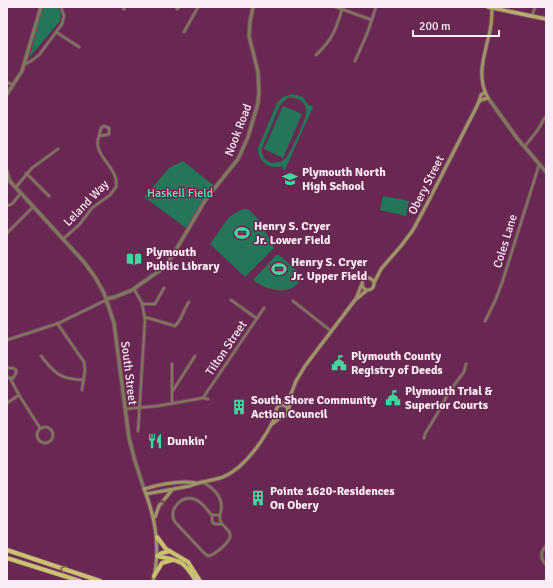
<svg xmlns="http://www.w3.org/2000/svg" width="553" height="588" viewBox="0 0 553 588" font-family="Signika,sans-serif">
<rect width="100%" height="100%" fill="#682851"/>
<path fill="#237657" fill-rule="evenodd" d="M43,7H58L61,13L60,21L29,58Z
M292,94L303,97L309,106L310,105L313,107L285,170L282,168L283,166C269,170 258,162 258,148L277,103L283,97ZM288,98C298,96 308,103 306,114C304,124 292,148 287,157L281,162L272,163C265,161 261,156 262,148L280,105L284,101Z
M283,106L302,114L283,158L264,149Z
M183,161L213,185L186,228L144,197L169,168Z
M383,196L409,201L406,216L380,210Z
M242,209H248L260,221L274,248L245,277L210,244L229,217Z
M276,255H279L303,276C292,298 268,291 253,280Z"/>
<g fill="none" stroke-linecap="round" stroke-linejoin="round">
<g stroke="#80476b" stroke-width="4">
<path id="minor" d="M123,7L124,9
M336,7L372,20
M177,9L179,7
M532,16L535,7
M56,32L79,47
M184,32L198,7
M316,55C332,40 336,30 342,9
M355,61L367,34L376,7
M24,65L31,61L39,55L62,24L64,16L61,7
M7,82L13,85
M525,146L537,131L546,116
M7,170L10,181
M26,173L49,196
M16,187L32,168L58,149
M7,206L12,204L21,193
M7,233L33,207
M63,239L79,225L92,208L110,195L116,187C120,167 91,156 99,136L106,135L109,134V128L104,126L101,128L99,136
M134,289L142,303L145,320L138,431
M231,300L256,318
M293,301L331,331
M143,304H155L164,288
M145,317L175,326C182,320 183,310 189,302
M485,321L495,301L502,283L539,165
M57,323L84,362L85,370L82,390
M7,340L59,323L106,300
M41,356C55,374 60,379 84,380
M7,368H13L16,370V373L13,378H10L7,377
M10,378L19,395L40,428
M172,392L195,356
M203,398L264,308
M7,403L19,395
M172,404V364
M125,409L157,406L203,398L208,399
M37 435a8 8 0 1 1 16 0a8 8 0 1 1-16 0Z
M424,438L425,434L443,404L448,393L464,372L466,364
M203,482C216,490 225,499 220,515
M212,515H220C219,527 228,526 230,534C232,541 215,555 208,556L203,552L175,522C172,517 172,512 175,507C183,495 195,496 204,506C207,509 209,513 212,515V520L213,523L216,524H221
M546,546C540,552 540,558 546,565"/>
</g>
<g stroke="#80476b" stroke-width="5">
<path id="tertiary" d="M7,94L22,71L41,7
M488,98L517,138L546,172
M7,178L84,262L95,277L104,293L114,323L129,438L135,461L144,489
M106,299L115,297L132,290L165,267L174,253L206,199L238,159L248,137L258,103L259,92L258,72L249,36L250,22L253,7"/>
</g>
<g stroke="#80476b" stroke-width="5">
<path id="secondary" d="M478,103L481,100L488,98C477,78 483,60 488,39C491,29 492,18 492,8
M362 284a6 6 0 1 1 12 0a6 6 0 1 1-12 0Z
M374,283L381,269L401,246L413,230L429,200L478,104L481,95L485,92
M356,299L361,286
M276 411a6 6 0 1 1 12 0a6 6 0 1 1-12 0Z
M281,405L285,402L290,396
M289,410L291,394L296,381L305,366L355,300L366,291
M272,424L281,417
M146,494L190,486C201,481 212,481 223,477C246,468 267,435 277,413
M155,517L159,506L172,490
M153,581C161,549 156,519 144,489C161,484 179,480 196,483"/>
</g>
<g stroke="#80476b" stroke-width="5.5">
<path id="primary" d="M488,7L546,19"/>
</g>
<g stroke="#80476b" stroke-width="6">
<path id="motorway" d="M157,537L166,549L188,562L200,581
M7,550L100,581
M157,556C181,561 183,560 196,581
M157,556L162,553L170,551
M7,558L80,581
M154,576L162,563L172,560"/>
</g>
<use href="#minor" stroke="#7c7a59" stroke-width="2"/>
<use href="#tertiary" stroke="#7c7a59" stroke-width="3"/>
<use href="#secondary" stroke="#9c9763" stroke-width="3"/>
<use href="#primary" stroke="#b4ae6a" stroke-width="3.5"/>
<use href="#motorway" stroke="#cac26f" stroke-width="4"/>
</g>
<defs><path id="oneway-chevron" d="M-2-3.5L2.5 0L-2 3.5" fill="none" stroke-width="1.6" stroke-linecap="round" stroke-linejoin="round"/></defs>
<use stroke="#723e55" href="#oneway-chevron" transform="translate(162 503) rotate(-54)"/>
<use stroke="#8f665d" href="#oneway-chevron" transform="translate(63 569) rotate(-162)"/>
<defs>
<g id="school-bare" transform="scale(1.2)"><path d="M0-5L7-2L0 1L-7-2ZM-4 1L0 2.5L4 1V4Q0 6-4 4Z" fill="#46d49e" stroke="#682851" stroke-width="2.5" paint-order="stroke"/></g>
<g id="stadium-bare" transform="scale(1.2)"><path d="M0-5a6.5 5 0 1 0 0 10a6.5 5 0 1 0 0-10ZM-3.5-1.8h7v3.6h-7Z" fill="#46d49e" stroke="#682851" stroke-width="2.5" paint-order="stroke"/></g>
<g id="library-bare" transform="scale(1.2)"><path d="M-6-4Q-3-5.5-.7-3.5V5Q-3 3-6 4ZM6-4Q3-5.5 .7-3.5V5Q3 3 6 4Z" fill="#46d49e" stroke="#682851" stroke-width="2.5" paint-order="stroke"/></g>
<g id="civic-bare" transform="scale(1.2)"><path d="M-.6-6.5H3V-4.5H.6V-3L4-1V1h2V6H-6V1h2V-1L-.6-3ZM-1.2 2.5V6h2.4V2.5Z" fill="#46d49e" stroke="#682851" stroke-width="2.5" paint-order="stroke"/></g>
<g id="building-bare" transform="scale(1.2)"><path d="M-4-6H4V6H1V3H-1V6H-4ZM-2.5-4.3h1.7v1.8h-1.7ZM.8-4.3h1.7v1.8H.8ZM-2.5-1h1.7V.8h-1.7ZM.8-1h1.7V.8H.8Z" fill="#46d49e" stroke="#682851" stroke-width="2.5" paint-order="stroke"/></g>
<g id="restaurant-bare" transform="scale(1.2)"><path d="M-5-6h1v4h1v-4h1v4h1v-4h1v5L-1.5 .5V6h-2V.5L-5-1ZM5-6V6H3V1.5H1.5Q1.5-4 5-6Z" fill="#46d49e" stroke="#682851" stroke-width="2.5" paint-order="stroke"/></g>
</defs>
<g fill-rule="evenodd">
<use href="#school-bare" x="290" y="179"/>
<use href="#stadium-bare" x="242" y="233"/>
<use href="#library-bare" x="134" y="259"/>
<use href="#stadium-bare" x="279" y="269"/>
<use href="#civic-bare" x="339" y="363"/>
<use href="#civic-bare" x="393" y="398"/>
<use href="#building-bare" x="239" y="407"/>
<use href="#restaurant-bare" x="155" y="441"/>
<use href="#building-bare" x="258" y="498"/>
</g>
<g text-anchor="middle" stroke-width="3" stroke-linejoin="round" paint-order="stroke">
<g font-size="12" fill="#fcecf5" stroke="#682851">
<text transform="translate(238 130) rotate(-69)" y="4">Nook Road</text>
<text transform="translate(426 185) rotate(-63)" y="4">Obery Street</text>
<text transform="translate(86 203) rotate(-46)" y="4">Leland Way</text>
<text transform="translate(505 241) rotate(-73)" y="4">Coles Lane</text>
<text transform="translate(226 348) rotate(-56)" y="4">Tilton Street</text>
<text transform="translate(129 373) rotate(83)" y="4">South Street</text>
</g>
<g font-size="12" font-weight="bold" fill="#fcecf5" stroke="#682851" text-anchor="start">
<text x="302" y="176">Plymouth North<tspan x="302" dy="14">High School</tspan></text>
<text x="254" y="230">Henry S. Cryer<tspan x="254" dy="14">Jr. Lower Field</tspan></text>
<text x="146" y="256">Plymouth<tspan x="146" dy="14">Public Library</tspan></text>
<text x="291" y="266">Henry S. Cryer<tspan x="291" dy="14">Jr. Upper Field</tspan></text>
<text x="351" y="360">Plymouth County<tspan x="351" dy="14">Registry of Deeds</tspan></text>
<text x="405" y="395">Plymouth Trial &amp;<tspan x="405" dy="14">Superior Courts</tspan></text>
<text x="251" y="404">South Shore Community<tspan x="251" dy="14">Action Council</tspan></text>
<text x="167" y="445">Dunkin'</text>
<text x="270" y="495">Pointe 1620-Residences<tspan x="270" dy="14">On Obery</tspan></text>
</g>
<g font-size="12" fill="#6cdeae" stroke="#682851">
<text x="180" y="197">Haskell Field</text>
</g>
</g>
<rect width="553" height="588" fill="none" stroke="#fcecf5" stroke-width="16"/>
<path d="M413 30v6h86v-6" fill="none" stroke="#fcecf5" stroke-width="2"/>
<text x="419" y="30" font-size="12" fill="#fcecf5" stroke="#682851" stroke-width="3" paint-order="stroke">200 m</text>
</svg>
